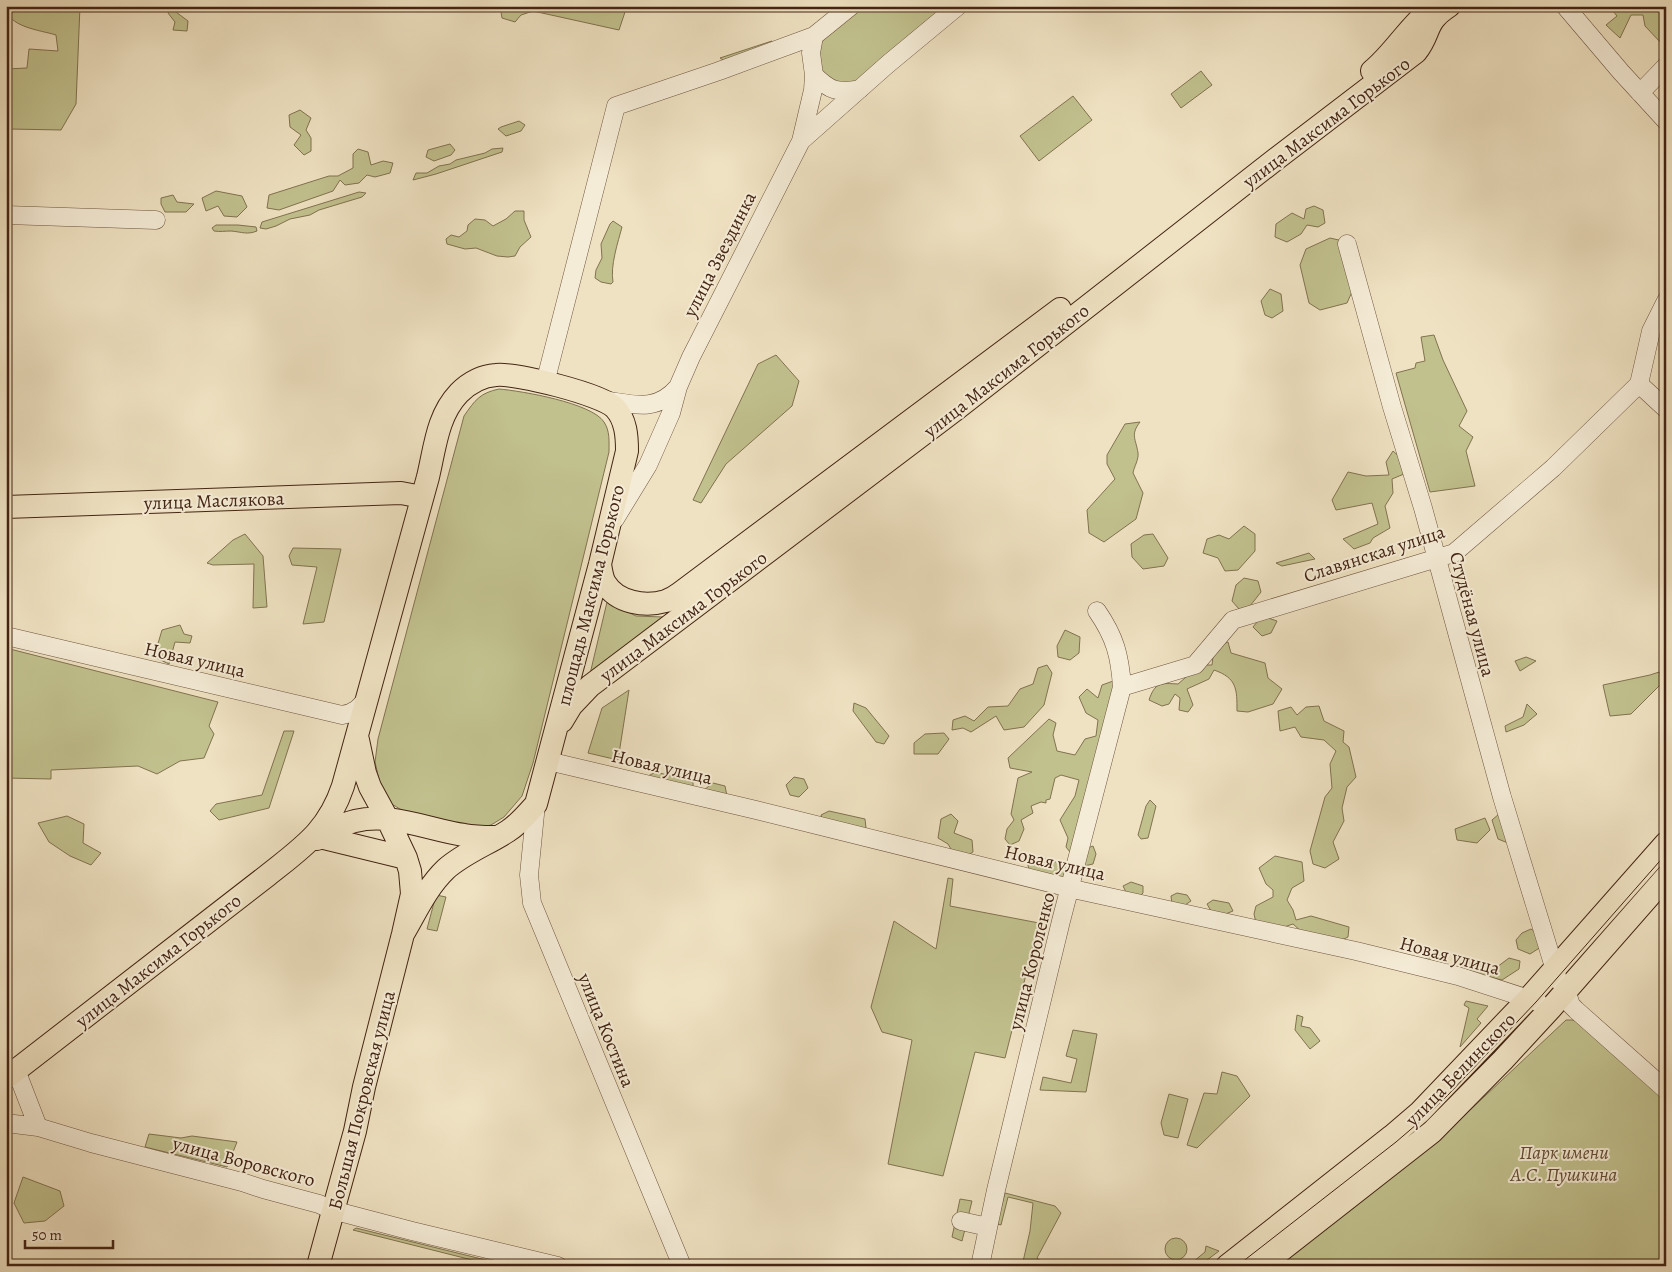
<svg xmlns="http://www.w3.org/2000/svg" width="1672" height="1272" viewBox="0 0 1672 1272" font-family="Alegreya,serif">
<rect width="100%" height="100%" fill="#efe2c2"/>
<filter id="stains"><feTurbulence type="fractalNoise" baseFrequency=".004" numOctaves="4"/><feColorMatrix values="0 0 0 0 .2 0 0 0 0 .09 0 0 0 0 .02 0 0 0 .5 -.17"/></filter>
<radialGradient id="worn" r=".72"><stop offset=".6" stop-color="#630" stop-opacity="0"/><stop offset="1" stop-color="#630" stop-opacity=".3"/></radialGradient>
<path fill="#c1c18e" stroke="#827250" d="M6,6H80L76,104L61,130L10,129L6,124V69L27,68L29,49L58,51L56,35C40,30 6,27 6,6Z
M169,6H186L176,12L188,21L187,31L173,30L175,22L168,13Z
M500,6H627L619,30L533,11L521,15L515,22L502,18Z
M860,6H950L857,83L842,86L821,74L819,45L831,30Z
M1609,6H1658L1666,14V39L1662,44L1645,26L1643,15H1631L1620,38L1606,25L1617,16Z
M772,41L773,44L723,60L720,58Z
M1201,71L1212,85L1181,108L1171,94Z
M1073,96L1092,120L1039,161L1020,136Z
M300,110L311,118L306,130L311,138V151L304,155L294,145L301,135L290,127L289,115Z
M519,121L525,125L521,131L506,136L498,129L501,127Z
M450,144L455,150L451,155L434,161L426,157L428,150Z
M503,148L502,152L436,174L413,180L416,173H427L439,166L450,164L456,160L485,153L492,149Z
M358,149L368,152L371,165L383,161L393,163L390,173L375,177L367,175L359,183L345,185L340,180L333,191L279,210L267,208L269,195L329,176H338L353,168V154Z
M216,191L242,196L247,207L237,217L224,216L218,206L206,211L202,198Z
M359,192L366,193L362,197L319,210L310,215L290,219L276,226L266,229L260,228L262,222Z
M173,195L177,202L194,204L186,212H165L161,204V198Z
M1314,206L1323,210L1325,223L1318,227L1307,225L1301,234L1287,242L1275,237L1276,224L1292,213L1304,219L1306,209Z
M515,211H524V220L531,237L520,247L515,256L508,257L497,256L476,248L465,249L447,244L446,239L451,235L459,237L467,231L468,225L475,219L485,220L493,226L506,219Z
M613,221L622,227C618,242 610,266 613,282L611,284L601,282L595,278L596,270L602,258L601,244L610,224Z
M216,225H238L256,227L257,231C247,235 242,232 231,231C225,231 220,232 214,231L212,228Z
M1330,238L1343,241L1355,285L1347,303L1320,310L1309,303L1300,265L1306,249Z
M1270,289L1281,294L1283,311L1272,318L1265,315L1261,301Z
M1434,335L1443,360L1467,411L1459,426L1473,437L1466,451L1475,486L1430,492L1396,373L1415,368L1416,363L1425,361L1421,337Z
M776,355L799,381L792,406L726,464L701,503L693,500L758,364Z
M499,389C522,391 592,403 604,422C610,431 609,441 609,452L533,763L522,796L504,817L491,825L477,828L405,812L390,803L381,788L375,762L378,739L464,416C475,400 480,393 499,389Z
M1140,422C1130,435 1136,439 1138,453C1139,459 1134,467 1133,473L1143,493L1136,519L1104,542L1089,533L1087,510L1115,479L1107,464V455L1125,424Z
M1393,451L1404,461V474L1392,479L1393,493L1385,506L1390,528L1373,538L1370,543L1354,549L1343,539L1378,524L1372,503L1336,510L1332,500L1348,472L1366,476L1389,475L1386,462Z
M1244,526L1255,534V551L1238,570L1225,571L1218,558L1203,553L1207,539L1219,535L1229,539Z
M245,534L263,556L267,607L253,608L254,564L213,565L207,563L233,540Z
M1153,534L1168,558L1164,566L1143,569L1132,557L1131,544L1144,535Z
M293,548L341,549L324,622L303,624L317,567L292,565L289,556Z
M1309,553L1315,559L1282,566L1276,563Z
M1244,578L1258,581L1261,592L1250,606L1239,609L1232,601L1236,585Z
M607,602L636,616L663,617L590,674Z
M1262,616L1277,621L1271,633L1262,636L1253,627Z
M180,625L184,634L192,636L190,643L175,642L169,664L154,657L162,630Z
M1065,630L1080,637L1079,653L1070,660L1058,657L1057,646Z
M1228,642L1231,653L1265,663L1268,678L1282,689L1273,704L1248,712L1237,711C1237,689 1237,678 1214,670L1209,679L1187,689L1193,705L1188,712L1179,710L1180,698L1175,694L1169,704L1162,706L1149,700C1155,682 1161,683 1178,684L1200,665H1212L1214,647Z
M6,648L218,702L209,726L214,734L204,758L180,761L157,774L138,766L51,770V779L6,778Z
M1526,657L1536,661L1520,671L1515,661Z
M1047,665L1052,673L1044,705L1024,727L1004,730L996,716L971,732L963,728L952,730L953,720L965,716L974,721L988,707L1008,706L1020,689L1033,684L1038,668Z
M1659,672L1665,680L1631,714L1610,716L1603,685L1650,675Z
M1116,680L1085,821L1076,829L1081,838L1070,852L1066,847L1068,838L1060,820L1075,796L1079,780L1061,775L1055,778L1050,799L1046,800V803L1041,802L1031,806L1033,813L1021,820L1024,829L1019,841L1010,845L1005,839L1007,829L1014,820L1011,814L1018,778L1032,772L1010,768L1008,758L1049,719L1056,723L1053,735L1057,751L1075,755L1085,739L1096,736L1098,720L1086,713L1079,697L1087,689L1098,698L1102,685Z
M629,690L618,760L588,753L602,708Z
M854,703L866,708L889,736L884,744L876,742L853,711Z
M1527,704L1537,714L1524,725L1506,732L1505,726L1523,717Z
M1319,706L1324,721L1344,731L1343,742L1349,747L1356,777L1347,787L1342,808L1344,821L1333,842L1339,859L1325,868L1313,864L1310,851L1325,797L1332,788L1330,764L1336,751L1324,740L1301,737L1295,727L1280,731L1278,711L1291,707L1297,715L1306,707Z
M284,731H294L269,808L219,820L210,811L216,804L262,795Z
M944,733L949,739L938,754H914V743L925,734Z
M656,772L693,782V792L648,776Z
M794,777L804,779L808,788L799,797L790,795L786,785Z
M713,783L725,786L727,796L704,790Z
M1150,800L1156,806L1148,838L1141,839L1138,835L1146,806Z
M829,811L865,819L866,828L858,833L824,825L821,815Z
M951,814L958,821L954,833L972,840L973,852L965,857L954,854L948,844L938,838L941,819Z
M1499,814L1508,843L1498,839L1492,820Z
M67,816L84,824L83,843L101,853L91,865L70,856L49,842L38,823Z
M1485,818L1490,830L1477,843L1457,840L1455,829Z
M1093,846L1096,854L1093,864L1084,866L1085,849Z
M1035,856L1066,865L1067,876L1057,879L1030,872L1027,862Z
M1275,856L1302,862L1304,881L1292,888L1287,900L1293,910L1296,920L1311,916L1349,927L1348,937L1338,942L1302,932L1293,924L1278,929L1256,923L1254,914L1256,906L1273,897V890L1266,884L1259,868Z
M948,878L953,879L950,906L1039,923L1005,1058L975,1052L943,1176L888,1164L912,1040L882,1032L871,1007L894,921L936,949Z
M1131,882L1143,886V893L1139,897L1127,894L1123,886Z
M1177,893L1187,895L1191,901L1182,907L1172,904L1171,896Z
M436,895L446,897L437,931L427,929Z
M1213,900L1229,903L1233,911L1223,915L1211,911L1207,904Z
M1531,929L1541,936V947L1530,954L1518,949L1516,940L1522,933Z
M1429,952L1440,954L1441,960L1435,965L1427,962L1425,955Z
M1509,958L1520,961L1519,969L1502,980L1465,971L1461,964L1466,960L1497,967Z
M1466,1001L1488,1006L1477,1019L1481,1023L1460,1047L1469,1008L1464,1005Z
M1297,1015L1303,1017L1301,1026L1310,1028L1320,1041L1310,1049L1295,1030Z
M1566,1020H1573L1577,1022L1666,1099V1266H1279L1436,1142Z
M1073,1030L1097,1034L1086,1092L1040,1090L1043,1077L1071,1083L1077,1059L1066,1056Z
M1222,1072L1237,1076L1250,1096L1197,1148L1187,1145L1204,1093L1217,1094Z
M1169,1094L1188,1099L1178,1138L1164,1135L1161,1123Z
M149,1134L181,1138L192,1136L237,1142L227,1167L145,1147Z
M23,1177L60,1191L64,1206L45,1221L24,1223L14,1203Z
M1005,1193L1055,1206L1061,1213L1037,1258L1044,1264V1266H1022L1030,1231L1033,1203L1008,1197L1001,1225L997,1224Z
M960,1199L972,1201L962,1241L952,1237Z
M356,1228L510,1266H496L353,1230Z
M1165 1249a11 11 0 1 1 22 0a11 11 0 1 1-22 0Z
M1206,1246L1219,1251L1199,1266H1188L1205,1252Z"/>
<g fill="none" stroke-linecap="round" stroke-linejoin="round">
<g stroke="#6e543f" stroke-width="19">
<path id="minor" d="M1565,6L1621,72L1666,121
M814,75C830,91 837,93 860,89
M1640,93L1666,66
M801,141L888,64L958,6
M6,215L156,220
M1347,244L1392,407L1423,508L1502,797L1558,980
M545,383L616,106L719,71L814,36L851,6
M1639,384L1666,409
M603,400C633,404 656,413 678,387
M615,519L648,465L671,413L678,387L691,357L801,141L813,90L814,75L811,53L814,36
M6,636L342,715C355,713 360,707 368,697
M1122,687L1195,665L1233,620L1454,553L1553,468L1639,384L1651,331L1666,301
M548,761L756,810L1082,891L1356,951L1458,976L1538,1002
M536,804L529,875L532,903L682,1266
M1566,990L1571,1005L1576,1010L1666,1090
M16,1070L38,1127
M6,1123L38,1127L91,1143L242,1182L263,1189L319,1204L332,1210L412,1231L558,1266
M961,1221L988,1227
M980,1266L996,1190L1061,921L1122,687C1120,656 1115,637 1097,611"/>
</g>
<g stroke="#432413" stroke-width="24">
<path id="major" d="M1372,71C1394,53 1409,26 1432,8
M6,507L401,493L422,497
M600,564C601,570 602,578 605,583C617,603 645,607 666,601C671,599 676,596 680,593L1060,309
M562,721L571,706L590,686L955,410L1276,159L1416,52C1432,32 1423,23 1449,6
M320,837L406,858
M317,839C330,832 341,824 355,821C391,812 429,830 464,835C474,837 485,837 495,837
M6,1078L268,875C303,847 328,831 343,786L428,477C435,448 437,416 459,393C469,383 482,376 496,375C516,373 601,394 615,408C626,420 627,436 627,451L600,564L536,804C527,814 519,824 508,831C488,844 464,853 446,869C427,887 416,912 403,934
M318,1266L355,1131L364,1087L403,934L412,894L410,871L406,858L388,820L370,787L365,773L358,740
M1227,1266L1392,1136L1420,1112L1528,999L1666,843
M1261,1266L1432,1132L1503,1060L1551,1008L1666,877"/>
</g>
<use href="#minor" stroke="#f5ecd7" stroke-width="18"/>
<use href="#major" stroke="#efe2c2" stroke-width="22"/>
<path stroke="#432413" stroke-width="1" d="M1237,1266L1396,1142L1424,1118L1448,1095L1536,1002L1666,854"/>
</g>
<g text-anchor="middle" stroke-width="4" stroke-linejoin="round" paint-order="stroke">
<g font-size="19" fill="#432413" stroke="#f5ecd7">
<text transform="translate(1326 122) rotate(-37)" y="7">улица Максима Горького</text>
<text transform="translate(719 254) rotate(-63)" y="7">улица Звездинка</text>
<text transform="translate(1006 370) rotate(-38)" y="7">улица Максима Горького</text>
<text transform="translate(214 500) rotate(-2)" y="7">улица Маслякова</text>
<text transform="translate(1374 553) rotate(-18)" y="7">Славянская улица</text>
<text transform="translate(590 595) rotate(-76)" y="7">площадь Максима Горького</text>
<text transform="translate(1473 614) rotate(75)" y="7">Студёная улица</text>
<text transform="translate(683 616) rotate(-37)" y="7">улица Максима Горького</text>
<text transform="translate(195 659) rotate(13)" y="7">Новая улица</text>
<text transform="translate(662 766) rotate(13)" y="7">Новая улица</text>
<text transform="translate(1055 862) rotate(13)" y="7">Новая улица</text>
<text transform="translate(1450 955) rotate(15)" y="7">Новая улица</text>
<text transform="translate(158 960) rotate(-38)" y="7">улица Максима Горького</text>
<text transform="translate(1031 961) rotate(-76)" y="7">улица Короленко</text>
<text transform="translate(607 1030) rotate(68)" y="7">улица Костина</text>
<text transform="translate(1460 1069) rotate(-46)" y="7">улица Белинского</text>
<text transform="translate(361 1100) rotate(-76)" y="7">Большая Покровская улица</text>
<text transform="translate(244 1161) rotate(15)" y="7">улица Воровского</text>
</g>
<g font-size="19" font-style="italic" fill="#624b32" stroke="#f5ecd7">
<text x="1564" y="1159">Парк имени<tspan x="1564" dy="22">А.С. Пушкина</tspan></text>
</g>
</g>
<rect width="1672" height="1272" fill="none" stroke="#efe2c2" stroke-width="25"/>
<rect x="8" y="8" width="1657" height="1257" fill="none" stroke="#432413" stroke-width="2.5"/>
<rect x="12" y="12" width="1647" height="1247" fill="none" stroke="#432413"/>
<path d="M25 1240v8h88v-8" fill="none" stroke="#432413" stroke-width="2.5"/>
<text x="32" y="1240" font-size="15" fill="#432413" stroke="#f5ecd7" stroke-width="4" paint-order="stroke">50 m</text>
<rect width="100%" height="100%" filter="url(#stains)"/>
<rect width="100%" height="100%" fill="url(#worn)"/>
</svg>
